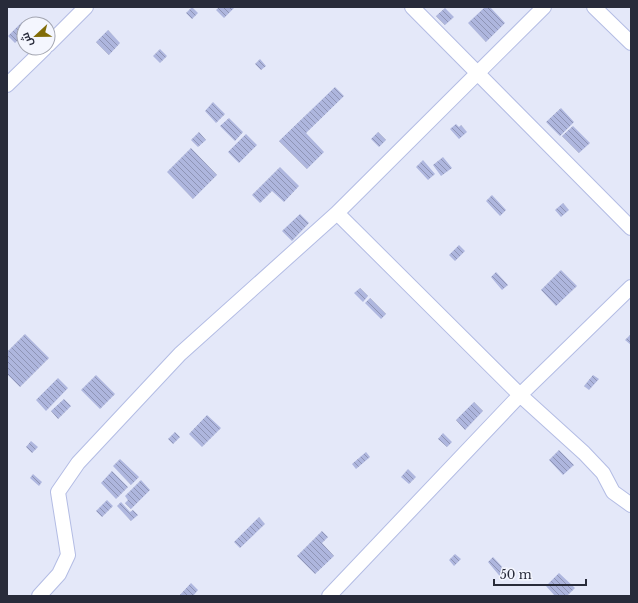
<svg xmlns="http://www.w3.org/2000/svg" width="638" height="603" viewBox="0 0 638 603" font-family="'Libre Baskerville',Cairo,serif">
<defs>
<pattern id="building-back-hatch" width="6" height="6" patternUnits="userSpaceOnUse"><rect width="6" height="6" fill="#aeb6de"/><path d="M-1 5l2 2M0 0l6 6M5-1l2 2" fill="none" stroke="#8e94b5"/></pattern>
</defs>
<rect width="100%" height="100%" fill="#e4e8f9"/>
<path fill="url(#building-back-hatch)" d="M192,7L198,13L192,19L186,13Z
M219,7H235L224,18L216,10Z
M485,7H490L505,23L486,42L468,23Z
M445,8L454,17L445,25L436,16Z
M22,22L24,24V34L15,43L8,36Z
M108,30L120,43L109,55L96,42Z
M160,49L167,56L160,63L153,56Z
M260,59L266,66L261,70L255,64Z
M335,87L344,96L306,133L324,152L307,169L279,141Z
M213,102L225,114L216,123L205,111Z
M561,108L574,122L560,136L546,122Z
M229,118L243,132L235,141L220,126Z
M456,124L459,127L461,125L467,132L459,139L450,129Z
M573,126L590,143L579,153L562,136Z
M199,132L206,140L198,147L191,140Z
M378,132L386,140L379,147L371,139Z
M246,134L257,145L239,163L228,152Z
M191,148L217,175L193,199L167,172Z
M443,157L452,168L441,176L433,165Z
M423,160L435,174L428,180L416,167Z
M280,167L299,186L284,202L272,191L260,203L252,195Z
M492,195L506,210L500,216L486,201Z
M563,203L569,210L561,217L555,210Z
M300,214L309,223L292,241L282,231Z
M459,245L465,251L455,261L449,255Z
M561,270L577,286L556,306L541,290Z
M496,272L508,285L502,290L491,277Z
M360,288L368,296L363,302L354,293Z
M370,298L386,314L381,319L365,303Z
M25,334L49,358L20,387L7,374V352Z
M631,334V345L625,340Z
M96,375L115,394L100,409L81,390Z
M593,375L599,379L589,390L584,386Z
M58,378L68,388L46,411L36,400Z
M64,399L71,406L58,419L51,411Z
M474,402L483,411L465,430L456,420Z
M207,415L221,428L202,447L189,434Z
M175,432L180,437L173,444L168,439Z
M443,433L452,442L447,447L438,439Z
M31,441L38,447L32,453L26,447Z
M559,450L574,465L563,475L549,460Z
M366,452L370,457L356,469L352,464Z
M120,459L139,477L131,485L113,466Z
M408,469L416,477L409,484L401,477Z
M112,471L128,487L116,499L101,483Z
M33,474L42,482L39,486L30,478Z
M141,480L150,490L131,509L125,503L128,500L125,496Z
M107,500L113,506L102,517L96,511Z
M121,502L130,512L133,510L138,515L131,521L117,506Z
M259,517L265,524L240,548L234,542Z
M322,531L328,537L322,543L334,556L315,574L297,556Z
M455,554L461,559L454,566L449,560Z
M493,557L509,574L503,580L488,562Z
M559,573L575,588L567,596H555L546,586Z
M191,583L198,590L193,596H179Z"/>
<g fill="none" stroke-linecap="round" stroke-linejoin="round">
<g stroke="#b3bce4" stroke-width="16">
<path id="minor" d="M412,7L631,228
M594,7L631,43
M48,45L86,7
M7,85L45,48
M337,213L520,395L584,453L603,473L613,492L631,505
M39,596L59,574L68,555L58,492L78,463L180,354L337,213L544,7
M329,596L520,395L631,287"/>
</g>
<use href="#minor" stroke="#fff" stroke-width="14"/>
</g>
<rect width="638" height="603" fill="none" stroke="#282b3a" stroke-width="16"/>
<g transform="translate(36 36) rotate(248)"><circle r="19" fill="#f4f6fe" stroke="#a2a5b0"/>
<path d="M0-3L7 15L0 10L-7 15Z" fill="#816c07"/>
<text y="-6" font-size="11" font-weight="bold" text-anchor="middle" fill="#282b3a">ش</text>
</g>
<path d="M494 579v6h92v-6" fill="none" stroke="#282b3a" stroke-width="2"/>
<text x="500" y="579" font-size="12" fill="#282b3a" stroke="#f4f6fe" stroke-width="3" paint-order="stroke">50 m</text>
</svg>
